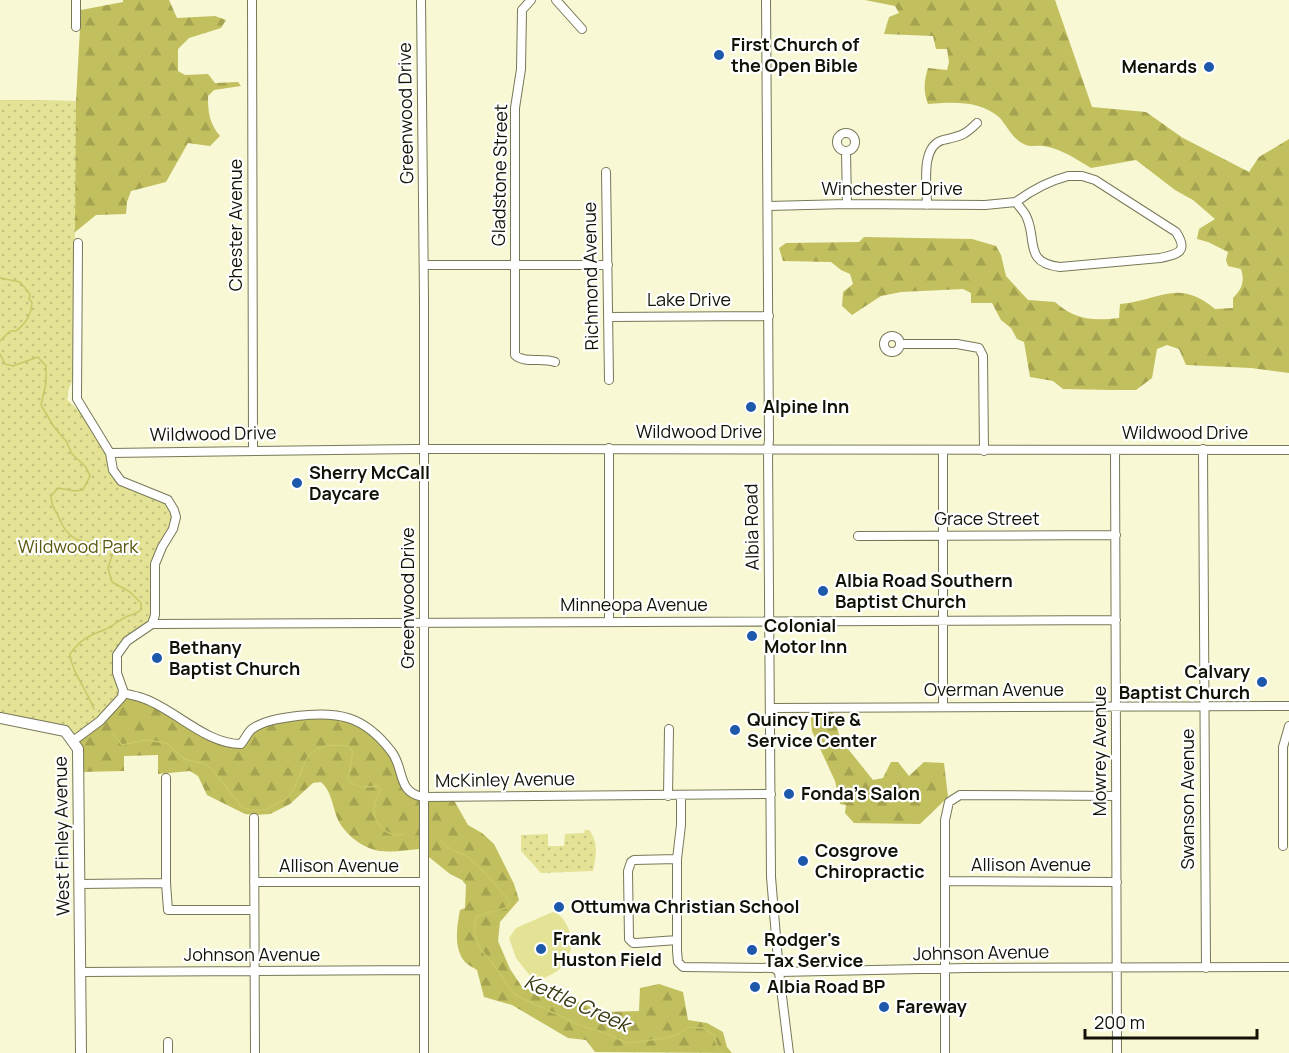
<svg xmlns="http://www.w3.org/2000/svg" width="1289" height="1053" viewBox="0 0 1289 1053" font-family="Manrope,sans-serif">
<defs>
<pattern id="forest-firs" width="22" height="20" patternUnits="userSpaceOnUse" patternTransform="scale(1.5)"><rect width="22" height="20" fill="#c1bf5e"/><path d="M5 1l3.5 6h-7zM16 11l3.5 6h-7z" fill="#a5a350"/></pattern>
<pattern id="park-dots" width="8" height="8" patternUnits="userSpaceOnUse" patternTransform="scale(1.5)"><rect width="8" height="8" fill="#e3e295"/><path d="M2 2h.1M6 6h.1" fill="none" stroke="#c2c17f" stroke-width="1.8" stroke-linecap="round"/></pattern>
</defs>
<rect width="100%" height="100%" fill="#f8f8d5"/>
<path fill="#e3e295" d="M555,911C575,927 578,955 556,972C549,976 542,979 535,982L516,958L509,938L516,928Z"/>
<path fill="url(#forest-firs)" d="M123,0H169L177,18L215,16L226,20L221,28L189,38L178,49V71L185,75L208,74L215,83L238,82L241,86L214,90L208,96C208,112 209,123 220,136L210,146L188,143L166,182L131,191L127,202L126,214L96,215L74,233V376L68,390L67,400C83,415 97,429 102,451L110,453L113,470L162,547L136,633L117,655L122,687L135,696L216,738L241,744L251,729L285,717H351L384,744L410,793L452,797L468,825L482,833L494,844L514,884L519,900L500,922L498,941L510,969L522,987L538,993L569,999L605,1012L639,1011L640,988L659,984L683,992L688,1020L707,1023L723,1032L727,1047L732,1053L595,1052L586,1040L568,1038L512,1005L484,997L477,970C474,968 468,965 465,962C453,948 457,926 460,910L465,908L466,885L462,880L450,874L419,849C405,850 386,854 372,849C357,844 341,830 336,815C332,803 331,791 321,782L313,783L290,804L270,814L255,815L245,814L207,795L198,776L190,771L158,774V755L124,756V771L79,772L0,295V100L76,101L81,10L123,2Z
M865,0H1055L1092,107L1146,112L1183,138L1249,172L1259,157L1289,139V373L1251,368L1186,365L1179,349L1167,345L1157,349L1152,378L1136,390H1111L1063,389L1053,381L1030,377L1024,342L1017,339L1011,328L1001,320L992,303H971V293L963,289L901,292L881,296L852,315L842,306L843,292L853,284L850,274L841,270L831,262L783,261L779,248L786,243L859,242L864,237L972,239L996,246L1001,255L1006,276L1028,300L1055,302C1075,320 1092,321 1119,318L1120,304C1161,300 1178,278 1215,309L1233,308V298C1242,289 1245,282 1241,269L1228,266L1226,260L1228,252L1208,242L1197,239L1199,229L1215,219L1193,200L1175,190L1136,160L1091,168C1076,159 1062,149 1044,146C1039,145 1031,147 1026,145C1013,140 1007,126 1000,118C980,100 953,102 928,104C923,91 924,81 928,68L947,70L949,62L947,49H936L933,36L884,34L889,17L899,13L895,6Z
M810,708H832L840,739L873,780L883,778L891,762H898L909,776L924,762L944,763L948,797L920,824L854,823L845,813L846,805L840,804L835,781L812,731Z"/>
<path fill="url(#park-dots)" d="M0,100L76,101L74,376L68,390L67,400C83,415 97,429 102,451L110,453L121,481L162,497L176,517L158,556L152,624L120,650L122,697L73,741L65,731L0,714Z
M585,830H589C599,843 596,856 593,871L541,873L521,851V835L548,834V846H564L565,834L584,833Z"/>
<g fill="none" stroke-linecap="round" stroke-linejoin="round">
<path stroke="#c9c766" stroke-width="1.5" d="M0,278L20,282L30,294L29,299L32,302C31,316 26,323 16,331H10L0,341
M0,354L5,364L13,366L38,357L46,366V383L41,405L54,427L66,441L72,454L86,467L90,476L83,490L75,491L58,488L51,496C51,506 55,509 59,518C75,556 98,533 114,549L108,568L112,582L130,592L141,603V610C136,614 134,614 128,616C120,619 112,627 104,630C88,636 81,639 70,654C72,673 87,690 94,709
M113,733L122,745L145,740L167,743L184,759L205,764L211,768L243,808C254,811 265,812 274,805C278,802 283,801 287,798C302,784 299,756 320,748C328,744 339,745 348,746L353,751L348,779C356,789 366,787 378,786L381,790C379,794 375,800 375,804C371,821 386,839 404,834
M441,841C448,851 461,851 470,859C485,871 498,887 510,902L506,908L486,913L476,917L474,932L480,948L500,973L505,983L517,996L582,1026L599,1031L628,1043L666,1038L677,1035L689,1027L703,1028L714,1035L718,1049L723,1053"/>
<g stroke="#787859" stroke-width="10">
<path id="minor" d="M76,0V27
M252,0L253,449
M421,0L424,300V1053
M531,0L522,10L521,69L515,108V355C525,364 542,357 555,362
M556,0L582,29
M766,0L769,440L768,449L771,877L779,972L789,1053
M837 142a9 9 0 1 1 18 0a9 9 0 1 1-18 0Z
M846,151L847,204
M606,172L609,380
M1068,176H1082L1095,180L1176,232C1189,252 1178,254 1160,258L1060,267C1024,263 1037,241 1027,218C1025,212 1019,207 1016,202C1032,190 1049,181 1068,176Z
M927,205C927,186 920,146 943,140C960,136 964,136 977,123
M768,206L847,204L985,205L1016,202
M424,265H608
M608,317L769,316
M884 344a8 8 0 1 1 16 0a8 8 0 1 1-16 0Z
M901,344H957L979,348L983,356L984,451
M1203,449L1206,968
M943,450V707
M1115,450L1117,1053
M110,453L416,449L1289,450
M858,536L1116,535
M609,622V448
M152,624L1116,620
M123,693C130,695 138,696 145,699C177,711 206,744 241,744C245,739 248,732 252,729C264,720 283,718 297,716C339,711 364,716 391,751C405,768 396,792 423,797L771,794
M770,708L1289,706
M73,741L100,721L122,697L123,690L117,673V655L127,641L152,624L155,615V564L162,547L173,529L176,517L174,510L168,500L121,481L113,470L110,453L77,399L78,243
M166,778V883L168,910H254
M668,796L669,729
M681,796V825L677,859V951L678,962L683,967L774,968L779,972L967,968L1289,967
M254,818L255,1053
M1283,846V747L1289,726
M677,859L634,860L631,862L628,871L629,939L633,943H636L677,940
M945,881L1117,882
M254,882H424
M80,884L166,883
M81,972L424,970
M168,1042V1053
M945,1053V820L949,802L960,795L1116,796"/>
</g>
<g stroke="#787859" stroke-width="12">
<path id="major" d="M0,718L65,731L78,749L81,1053"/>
</g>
<use href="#minor" stroke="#fff" stroke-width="8"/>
<use href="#major" stroke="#fff" stroke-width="10"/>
</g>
<g fill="#1d58aa" stroke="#fff" stroke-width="2">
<circle cx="719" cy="55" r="6"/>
<circle cx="1209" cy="67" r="6"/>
<circle cx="751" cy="407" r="6"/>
<circle cx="297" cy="483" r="6"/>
<circle cx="823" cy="591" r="6"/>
<circle cx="752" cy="636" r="6"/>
<circle cx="157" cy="658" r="6"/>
<circle cx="1262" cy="682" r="6"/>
<circle cx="735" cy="730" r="6"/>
<circle cx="789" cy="794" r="6"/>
<circle cx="803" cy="861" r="6"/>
<circle cx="559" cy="907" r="6"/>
<circle cx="541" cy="949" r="6"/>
<circle cx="752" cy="950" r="6"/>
<circle cx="755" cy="987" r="6"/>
<circle cx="884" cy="1007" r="6"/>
</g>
<g text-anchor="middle" stroke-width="4.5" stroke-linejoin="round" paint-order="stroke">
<g font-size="18" font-weight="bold" fill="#121206" stroke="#fff" text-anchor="start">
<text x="731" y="51">First Church of<tspan x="731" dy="21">the Open Bible</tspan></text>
<text x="1197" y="73" text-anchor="end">Menards</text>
<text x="763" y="413">Alpine Inn</text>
<text x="309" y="479">Sherry McCall<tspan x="309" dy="21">Daycare</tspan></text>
<text x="835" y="587">Albia Road Southern<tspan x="835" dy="21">Baptist Church</tspan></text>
<text x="764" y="632">Colonial<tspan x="764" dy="21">Motor Inn</tspan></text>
<text x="169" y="654">Bethany<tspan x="169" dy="21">Baptist Church</tspan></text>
<text x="1250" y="678" text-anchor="end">Calvary<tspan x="1250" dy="21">Baptist Church</tspan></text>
<text x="747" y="726">Quincy Tire &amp;<tspan x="747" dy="21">Service Center</tspan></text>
<text x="801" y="800">Fonda's Salon</text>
<text x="815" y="857">Cosgrove<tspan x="815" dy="21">Chiropractic</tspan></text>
<text x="571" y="913">Ottumwa Christian School</text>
<text x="553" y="945">Frank<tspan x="553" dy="21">Huston Field</tspan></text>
<text x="764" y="946">Rodger's<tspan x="764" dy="21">Tax Service</tspan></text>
<text x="767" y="993">Albia Road BP</text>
<text x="896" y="1013">Fareway</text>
</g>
<g font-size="18" fill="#121206" stroke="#fff">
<text transform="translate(406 113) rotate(-91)" y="6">Greenwood Drive</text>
<text transform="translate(500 175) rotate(-89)" y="6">Gladstone Street</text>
<text x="892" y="195">Winchester Drive</text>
<text transform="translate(236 225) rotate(-90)" y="6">Chester Avenue</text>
<text transform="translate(591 276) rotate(-91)" y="6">Richmond Avenue</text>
<text x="689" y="306">Lake Drive</text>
<text x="699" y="438">Wildwood Drive</text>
<text x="1185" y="439">Wildwood Drive</text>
<text transform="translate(213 434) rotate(-1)" y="6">Wildwood Drive</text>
<text x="987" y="525">Grace Street</text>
<text transform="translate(752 527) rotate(-91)" y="6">Albia Road</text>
<text transform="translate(408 598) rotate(-90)" y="6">Greenwood Drive</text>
<text x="634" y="611">Minneopa Avenue</text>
<text x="994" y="696">Overman Avenue</text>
<text transform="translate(1100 751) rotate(-90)" y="6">Mowrey Avenue</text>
<text transform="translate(505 780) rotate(-1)" y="6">McKinley Avenue</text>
<text transform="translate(1188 799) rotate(-90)" y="6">Swanson Avenue</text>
<text transform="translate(62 836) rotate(-91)" y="6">West Finley Avenue</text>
<text x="1031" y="871">Allison Avenue</text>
<text x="339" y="872">Allison Avenue</text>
<text transform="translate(981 953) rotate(-1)" y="6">Johnson Avenue</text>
<text x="252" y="961">Johnson Avenue</text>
</g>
<g font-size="18" fill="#5a580e" stroke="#fff">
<text x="78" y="553">Wildwood Park</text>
</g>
<g font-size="20" font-style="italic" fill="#3a390f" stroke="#fff">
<text transform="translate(577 1003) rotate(24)" y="7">Kettle Creek</text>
</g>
</g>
<path d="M1085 1029v9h172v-9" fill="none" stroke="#121206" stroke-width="3"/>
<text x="1094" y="1029" font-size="18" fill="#121206" stroke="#ffffff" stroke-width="4.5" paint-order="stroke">200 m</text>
</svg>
